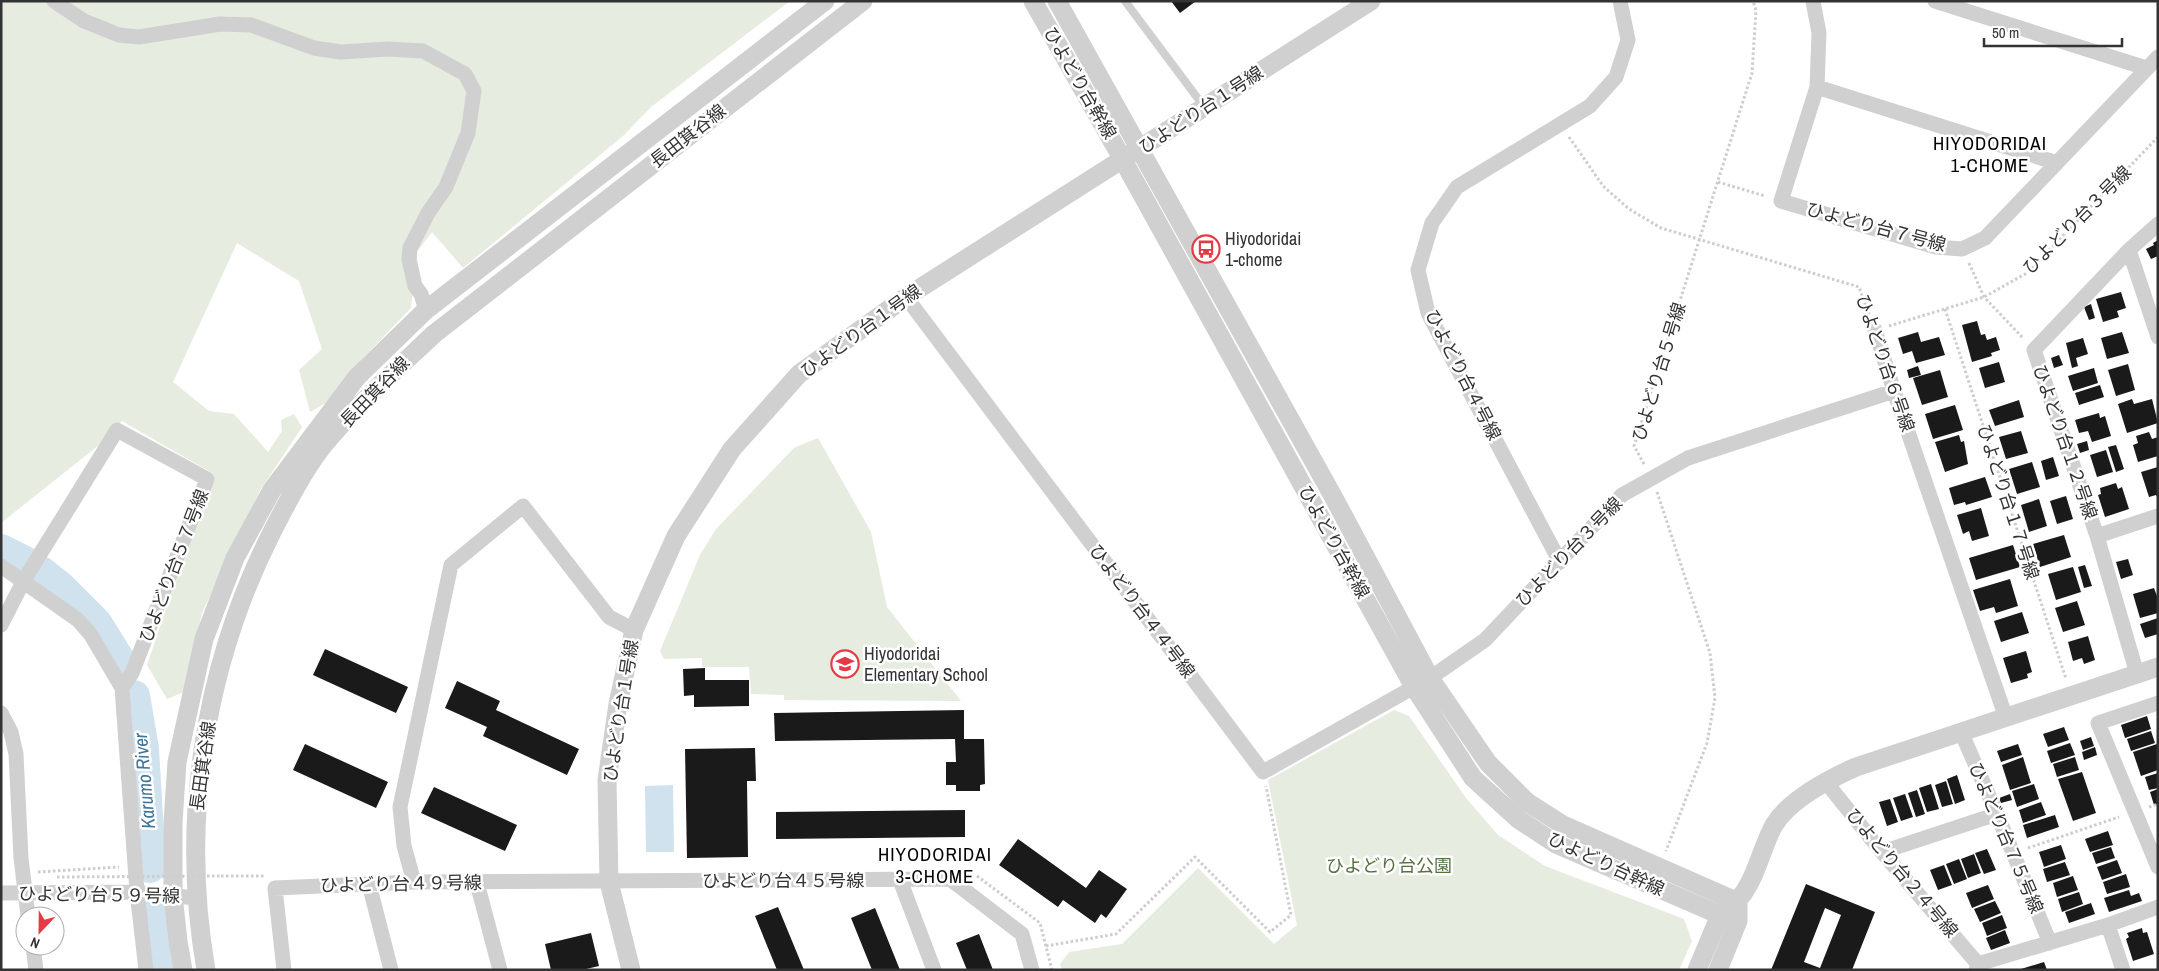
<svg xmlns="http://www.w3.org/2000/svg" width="2159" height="971" viewBox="0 0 2159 971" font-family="'Archivo Narrow','Noto Sans JP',sans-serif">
<rect width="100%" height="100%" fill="#fff"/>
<path fill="#e6ecdf" d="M1,1H790L651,107L623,136L463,268L432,232L417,252L411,308L360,361L329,401L310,412L299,370L322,349L299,281L237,243L173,382L209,411L234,414L268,452L282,431L281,420L294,414L302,427L261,489L202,613L184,692L167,699L147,665L212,473L122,421L99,445L1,523Z
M818,438L871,532L887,607L961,701L784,700V695L751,694L749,667H702V658L664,659L660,651L700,555L716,529L794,448Z
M1394,710L1409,716L1466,798L1498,835L1545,866L1684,919L1692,941L1679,970H1062L1060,964L1069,952L1122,944L1198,868L1274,944L1297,925L1268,780Z"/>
<path fill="#cfe2ee" d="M673,785L674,852H646L645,786Z"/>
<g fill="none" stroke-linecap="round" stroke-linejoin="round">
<path stroke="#cfe2ee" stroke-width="32" d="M1,550L25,562
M41,572L61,588L96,623L122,665
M134,696L143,749L150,867
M153,913L159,970"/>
</g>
<path fill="#1a1a1a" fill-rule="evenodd" d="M1171,1H1196L1180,13Z
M2158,240V256L2151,259L2146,249L2154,245L2153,243Z
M2121,292L2126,308L2117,311L2119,317L2103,322L2096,299Z
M2091,304L2095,318L2089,320L2084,307Z
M1977,321L1981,335L1985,334L1987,340L1996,337L2000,350L1991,353L1992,356L1972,362L1962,325Z
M1918,332L1921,342L1939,337L1945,355L1916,363L1912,351L1903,354L1898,338Z
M2122,332L2129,353L2107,359L2101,338Z
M2083,338L2088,354L2076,358L2078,366L2072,368L2066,343Z
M2059,355L2063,365L2054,368L2051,358Z
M1999,362L2005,382L1985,388L1979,368Z
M2128,364L2135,390L2116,396L2108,370Z
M1918,366L1921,375L1909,378L1907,370Z
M2094,368L2098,383L2073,391L2068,376Z
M1940,370L1948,397L1922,405L1913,378Z
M2100,385L2104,397L2079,405L2075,393Z
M2132,399L2134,404L2152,399L2158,423L2127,433L2118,404Z
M2019,400L2024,417L1995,426L1989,410Z
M1955,405L1963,430L1933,439L1925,414Z
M2099,413L2100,418L2105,416L2111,436L2092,442L2088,431L2079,433L2075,420Z
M2021,431L2028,453L2006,459L1999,437Z
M2149,432L2152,439L2158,437V456L2138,462L2133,445L2138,443L2136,436Z
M1959,435L1961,442L1964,441L1968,464L1945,472L1935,442Z
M2087,441L2089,450L2080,453L2077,444Z
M2116,445L2124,469L2116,472L2108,447Z
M2106,450L2113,472L2097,477L2090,455Z
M2053,457L2059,476L2046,480L2041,461Z
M2032,462L2040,487L2017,494L2009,469Z
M2158,467V498L2156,495L2149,497L2141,472Z
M1985,477L1992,497L1966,505L1965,502L1954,505L1949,488Z
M2116,483L2118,489L2122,487L2129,509L2105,517L2098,495L2101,494L2100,488Z
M2066,496L2073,519L2057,524L2050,501Z
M2039,499L2047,526L2029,532L2021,505Z
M1981,508L1989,536L1972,541L1969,531L1963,534L1957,515Z
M2064,535L2071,557L2040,567L2033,544Z
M2013,545L2020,567L1976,580L1969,558Z
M2128,559L2133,575L2121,579L2116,562Z
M2085,565L2092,586L2084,588L2078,567Z
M2073,567L2081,592L2056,600L2048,574Z
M2010,579L2018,606L1996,613L1994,607L1980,611L1973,590Z
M2154,588L2158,599V613L2140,618L2133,594Z
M2077,601L2085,625L2063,632L2055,608Z
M2022,612L2029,633L2001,642L1994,621Z
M2158,618V634L2145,638L2140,624Z
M2088,636L2095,660L2084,664L2082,658L2073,661L2068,642Z
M325,649L408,687L396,713L313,675Z
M2026,651L2032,672L2027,674L2028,678L2011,683L2003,658Z
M705,668V680H749V706L694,707V695L684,696L683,669Z
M457,681L500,701L496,710L579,749L567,775L483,736L487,727L445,708Z
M964,710V739H984L985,784L980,785V791H956V785H946V762H956L955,739L775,741L774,713Z
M2147,716L2151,729L2125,738L2121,725Z
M2064,727L2069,740L2048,747L2043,734Z
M2151,731L2155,743L2131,751L2127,739Z
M2091,737L2094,746L2083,750L2080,741Z
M2070,743L2075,755L2051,763L2047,751Z
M305,744L388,782L376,808L293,770Z
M2018,744L2022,755L2001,762L1997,751Z
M2157,744L2158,770L2141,776L2133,752Z
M2095,747L2097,755L2084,760L2082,752Z
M755,748L756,781H747L748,857L687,858L685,749Z
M2023,757L2031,783L2010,790L2002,765Z
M2075,757L2079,770L2057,777L2053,764Z
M2082,772L2096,813L2073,821L2058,779Z
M2158,773V788L2149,790L2145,777Z
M1957,775L1965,800L1955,804L1947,779Z
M1946,781L1953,804L1942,807L1935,785Z
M1931,784L1939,809L1927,812L1919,788Z
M2034,784L2039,799L2017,807L2012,791Z
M434,787L517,825L505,851L421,813Z
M2158,789V804L2154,805L2150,792Z
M1917,790L1925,814L1916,817L1908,793Z
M1905,794L1913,817L1901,821L1893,798Z
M2010,794L2012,800L2001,803L1999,798Z
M1890,799L1898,822L1887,826L1879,802Z
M2041,802L2046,815L2023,823L2019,810Z
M965,810V837L776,839V812Z
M2055,815L2059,827L2027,838L2023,825Z
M2108,831L2113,845L2090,852L2085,839Z
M1018,839L1086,888L1099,870L1127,889L1106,918L1101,914L1095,923L1063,900L1058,907L999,865Z
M2061,845L2066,859L2044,867L2039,852Z
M2111,847L2115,858L2096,864L2092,853Z
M1987,849L1996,870L1984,874L1975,853Z
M1974,854L1981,873L1968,878L1961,859Z
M1959,859L1967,879L1954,884L1946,864Z
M2117,860L2122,873L2102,880L2097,867Z
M2065,862L2070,875L2047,882L2043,869Z
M1944,865L1952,885L1938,890L1930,870Z
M2126,874L2130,887L2107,894L2103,882Z
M2073,876L2078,890L2057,897L2053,883Z
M1806,884L1875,912L1852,970H1771ZM1825,908L1841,915L1820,968L1804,962Z
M1988,885L1994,899L1972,908L1966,893Z
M2129,890L2131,896L2139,893L2142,901L2109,912L2104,898Z
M2079,892L2083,904L2062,912L2058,899Z
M1995,901L2001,913L1980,922L1974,909Z
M2091,903L2095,914L2069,923L2065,912Z
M778,907L804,970H777L755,916Z
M875,908L900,970H872L851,918Z
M2002,915L2007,928L1987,936L1982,923Z
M2142,928L2143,933L2147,932L2154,954L2133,961L2126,939L2129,937L2127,933Z
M2005,930L2010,943L1991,950L1986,938Z
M591,933L599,966L582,970H551L545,944Z
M979,934L993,970H967L956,943Z
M2044,962L2047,970H2021V969Z"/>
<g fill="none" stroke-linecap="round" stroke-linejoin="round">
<path stroke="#cdcdcd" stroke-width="3" stroke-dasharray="2.5 2.5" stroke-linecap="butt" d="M1569,137L1603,186L1629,209L1661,228L1859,287L1869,315
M1718,182L1765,196
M1969,263L1984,297L2023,338
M1945,309L2066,679
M1889,326L1984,297L2027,273L2158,137
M1644,464L1634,446L1752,73L1756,10L1753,1
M1657,492L1710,653L1715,698L1707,743L1666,851
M2149,807L2158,804
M2028,848L2119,817
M38,872L119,867
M221,876H265
M977,876L1040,923L1052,970
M1046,946L1116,934L1195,857L1270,932L1291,915L1266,786"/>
<path stroke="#d0d0d0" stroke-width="8" d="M1125,1L1205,108"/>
<path stroke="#d0d0d0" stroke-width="15" d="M54,1L84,21L119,35L139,37L220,24L251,25L314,48L341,52L388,49L423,51L465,74L474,91L468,133L446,187L428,213L410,248L409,259L415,286L421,294L426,310
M1813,1L1819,33L1817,87L1781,201L1936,247L1962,249L1985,238L2158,57
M1935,1L2146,68
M1817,87L2057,163
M2129,250L2158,337
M906,297L1263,772L1430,678L1485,640L1622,495L1688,458L1894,391
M1875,330L1894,391L2006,718
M2097,536L2158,516
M1560,562L1428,313L1418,270L1432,223L1457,187L1590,106L1616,77L1628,40L1620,1
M1,566L78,620L91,635L122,688L137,892L146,970
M1,625L24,580L117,430L207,479L132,673L122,688
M2137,674L2097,536L2034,350L2129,250L2158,224
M2158,703L2098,723L2158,867
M1,713L11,732L16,754L21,858L28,916
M1962,734L1997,814L2050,943
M1825,781L1882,852L1978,964
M1882,852L1997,814
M900,880L934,970
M414,882L404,846L400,807L451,565L523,506L609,617L634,630
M477,883L500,970
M369,884L391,970
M1,893L137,892L196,898
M2108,925L2123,970
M33,946L36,970
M284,970L275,888L414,882L950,879L1022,934L1032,970
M1976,970L1978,964L2108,925L2158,907"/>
<path stroke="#d0d0d0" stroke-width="19" d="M1033,1L1123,160L1414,687L1473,778L1518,819L1556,844L1720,915L1697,970
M1057,1L1334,498L1430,678L1488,763L1527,802L1563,825L1738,902V921L1718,970
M1728,909C1755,890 1759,852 1774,825C1790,799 1829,779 1856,767L2158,667
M183,970L178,941L173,895V822L177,762L204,639L235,558L272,490L357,377L426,310L825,1
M206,970C180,821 204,666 272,532C287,503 302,473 322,447C355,406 396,370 434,334L863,1
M631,970L609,882L607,780L618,704L634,630L676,536L732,449L799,374L906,297L1371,1"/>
<path stroke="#cdcdcd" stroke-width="3" stroke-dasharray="2.5 2.5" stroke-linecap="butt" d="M57,877L221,876"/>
</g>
<defs>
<g id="bus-ring" transform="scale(1.4375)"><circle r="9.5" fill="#fff" stroke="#e63946" stroke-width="1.5"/><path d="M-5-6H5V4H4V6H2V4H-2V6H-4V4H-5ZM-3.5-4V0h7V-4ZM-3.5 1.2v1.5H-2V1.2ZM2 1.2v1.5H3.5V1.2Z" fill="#e63946"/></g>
<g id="school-ring" transform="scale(1.4375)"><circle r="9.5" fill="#fff" stroke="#e63946" stroke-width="1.5"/><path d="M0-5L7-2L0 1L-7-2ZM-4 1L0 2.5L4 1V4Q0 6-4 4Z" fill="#e63946"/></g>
</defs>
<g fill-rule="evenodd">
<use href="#bus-ring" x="1206" y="249"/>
<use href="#school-ring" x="845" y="664"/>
</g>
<g text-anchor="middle" stroke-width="5" stroke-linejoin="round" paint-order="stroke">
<g font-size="18" fill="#333" stroke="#fff">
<text transform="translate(1080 83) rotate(60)" y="6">ひよどり台幹線</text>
<text transform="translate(1201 110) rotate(-33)" y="6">ひよどり台１号線</text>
<text transform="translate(688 136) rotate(-38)" y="6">長田箕谷線</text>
<text transform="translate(2077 220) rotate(-45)" y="6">ひよどり台３号線</text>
<text transform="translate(1876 227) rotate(15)" y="6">ひよどり台７号線</text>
<text transform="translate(861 331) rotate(-36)" y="6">ひよどり台１号線</text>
<text transform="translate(1885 363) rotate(71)" y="6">ひよどり台６号線</text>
<text transform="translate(1659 372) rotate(-73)" y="6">ひよどり台５号線</text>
<text transform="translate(1463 375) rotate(63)" y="6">ひよどり台４号線</text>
<text transform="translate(375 392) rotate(-46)" y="6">長田箕谷線</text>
<text transform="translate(2065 442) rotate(71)" y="6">ひよどり台１２号線</text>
<text transform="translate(2008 502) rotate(72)" y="6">ひよどり台１７号線</text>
<text transform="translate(1334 542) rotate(61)" y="6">ひよどり台幹線</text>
<text transform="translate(1569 552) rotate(-46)" y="6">ひよどり台３号線</text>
<text transform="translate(174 566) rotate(-69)" y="6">ひよどり台５７号線</text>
<text transform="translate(1142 611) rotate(53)" y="6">ひよどり台４４号線</text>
<text transform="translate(621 711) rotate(-81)" y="6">ひよどり台１号線</text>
<text transform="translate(203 766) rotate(-82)" y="6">長田箕谷線</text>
<text transform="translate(2006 838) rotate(67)" y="6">ひよどり台７５号線</text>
<text transform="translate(1606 864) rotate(25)" y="6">ひよどり台幹線</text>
<text transform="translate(1902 873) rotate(50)" y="6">ひよどり台２４号線</text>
<text x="783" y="887">ひよどり台４５号線</text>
<text transform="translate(401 884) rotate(-1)" y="6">ひよどり台４９号線</text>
<text transform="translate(99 895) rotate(1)" y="6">ひよどり台５９号線</text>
</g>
<g font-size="18" fill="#333" stroke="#fff" text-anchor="start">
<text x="1225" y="245">Hiyodoridai<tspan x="1225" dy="21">1-chome</tspan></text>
<text x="864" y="660">Hiyodoridai<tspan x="864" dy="21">Elementary School</tspan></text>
</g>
<g font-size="18" fill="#56703f" stroke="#fff">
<text x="1389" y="872">ひよどり台公園</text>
</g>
<g font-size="19" letter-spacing="1" fill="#000" stroke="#fff">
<text x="1990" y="150">HIYODORIDAI<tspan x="1990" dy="22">1-CHOME</tspan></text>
<text x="935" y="861">HIYODORIDAI<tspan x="935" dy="22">3-CHOME</tspan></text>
</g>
<g font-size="19" font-style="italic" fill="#3f7597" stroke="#fff">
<text transform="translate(144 781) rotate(-95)" y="7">Karumo River</text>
</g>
</g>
<rect width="2159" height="971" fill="none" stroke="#333333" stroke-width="5"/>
<g transform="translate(40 931) rotate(202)"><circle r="24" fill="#ffffff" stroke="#adadad"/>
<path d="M0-4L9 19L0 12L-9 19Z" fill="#e63946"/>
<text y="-8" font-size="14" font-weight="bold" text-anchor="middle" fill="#333333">N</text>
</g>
<path d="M1984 38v8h138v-8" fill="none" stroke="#333333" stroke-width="2.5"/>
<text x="1992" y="38" font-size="15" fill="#333333" stroke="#ffffff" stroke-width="4" paint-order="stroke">50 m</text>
</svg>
